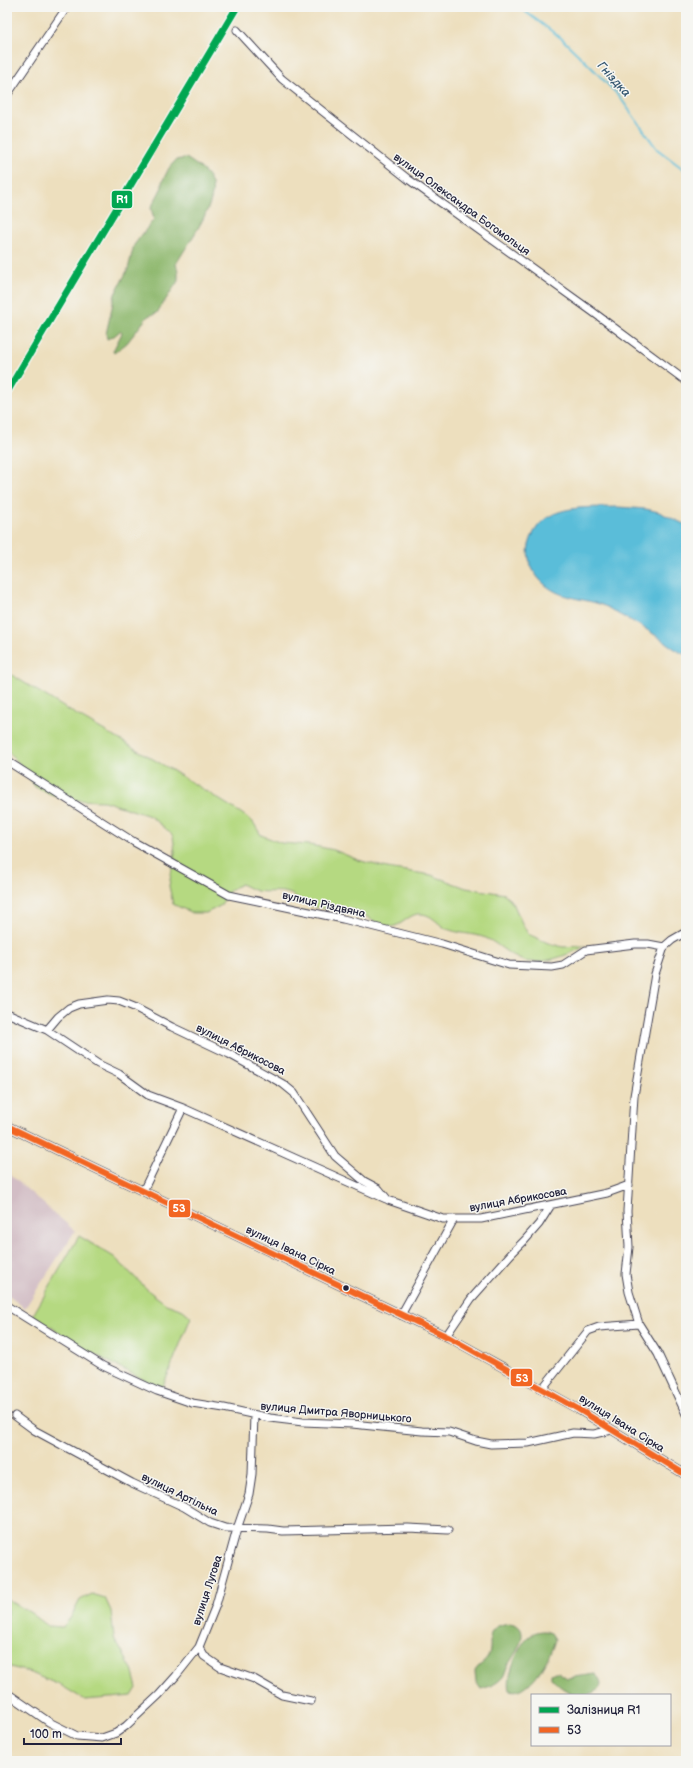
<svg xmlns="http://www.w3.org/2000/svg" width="693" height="1768" viewBox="0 0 693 1768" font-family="'Balsamiq Sans',sans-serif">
<rect width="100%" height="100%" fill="#f6f6f2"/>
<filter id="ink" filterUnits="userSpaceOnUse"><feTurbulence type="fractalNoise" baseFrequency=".025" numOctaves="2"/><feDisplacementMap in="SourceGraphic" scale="8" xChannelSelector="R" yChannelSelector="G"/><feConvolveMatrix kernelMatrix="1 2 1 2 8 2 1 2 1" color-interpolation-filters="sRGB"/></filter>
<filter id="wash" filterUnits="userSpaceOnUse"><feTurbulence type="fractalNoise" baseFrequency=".012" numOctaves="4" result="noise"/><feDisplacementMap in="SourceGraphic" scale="16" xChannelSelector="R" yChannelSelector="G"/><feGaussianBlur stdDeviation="0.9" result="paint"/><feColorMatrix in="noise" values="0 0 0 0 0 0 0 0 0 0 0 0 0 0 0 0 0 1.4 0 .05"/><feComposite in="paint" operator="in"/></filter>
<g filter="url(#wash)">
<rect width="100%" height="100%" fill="#eddfbe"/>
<path fill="#d2bdc5" d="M7,1172L75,1231L25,1308L7,1295Z"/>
<path fill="#b5d981" stroke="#6c7e5e" d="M7,672L65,708L170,769L241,813L253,822L261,835L281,843L310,845L334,850L358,860L387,868L431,875L466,888L505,894L514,905L521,921L528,934L548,943L563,947L585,946C571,954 547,963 530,962C514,961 501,945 486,938C472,933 457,934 445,928C437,923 432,915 422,914C409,912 403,927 389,927C377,927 367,915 357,911C342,907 326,910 312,906C303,904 296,895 288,893C278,890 267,893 257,891C252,890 246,886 241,884L230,890L220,906L206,913H192L173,904L169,886L175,852L173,836L165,828L150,816L104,801L70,800L49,794L35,787L24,769L7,750Z
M79,1236L114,1257L150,1292L166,1304L183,1310L191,1317L162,1389L86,1350L33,1315Z
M92,1594L105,1598L111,1611L114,1638L132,1669L137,1688L132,1696L85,1700L62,1686L28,1672L7,1666V1599L31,1613L48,1626L63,1627L71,1617L80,1600Z"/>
<path fill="#90b96f" stroke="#596e55" d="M186,158C195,164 209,172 212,184C217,205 187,245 176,264L178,271V281L157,313L148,316L127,343L114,353L113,351L122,333L120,331L114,336L107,339L106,334L115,294L128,269L134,245L154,219L151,208L162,187V182L169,168L176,160Z
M509,1623C535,1626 515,1654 508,1665C506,1669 505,1674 503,1677C497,1684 489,1687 481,1689L476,1682L475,1671C478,1665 485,1663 488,1657C495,1641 480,1628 509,1623Z
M545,1631L551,1633L555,1639C552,1655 529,1697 510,1690C506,1676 519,1644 530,1635C535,1632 540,1631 545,1631Z
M555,1672H558L567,1678L595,1674C611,1688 591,1697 577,1695C568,1693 557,1685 551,1678V1674Z"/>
<path fill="#5abdd9" stroke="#3e708a" d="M618,507L646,509L659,512L686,525V655C676,651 667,643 658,637C645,628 632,621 618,614C613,611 608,607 602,605C580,597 560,600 541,581C532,572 526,557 529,545C540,502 584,508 618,507Z"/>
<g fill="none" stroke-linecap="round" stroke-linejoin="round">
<path stroke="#5abdd9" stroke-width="2" d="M519,7L561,38L593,69L619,96L657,149L686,171"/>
</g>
</g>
<g filter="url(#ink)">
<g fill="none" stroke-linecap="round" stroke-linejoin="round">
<g stroke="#403e4f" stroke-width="9">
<path id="minor" d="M237,30L282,79L408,179L593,312L686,381
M7,95L67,7
M7,761L134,842L229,895L343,919L442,944L509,965L552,967L563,965L586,950L635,944H648L664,947
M686,932L672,940L664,947L655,974L634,1096L627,1211L629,1247L626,1274L629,1292L639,1324L658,1354L686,1414
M7,1013L47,1030L98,1064L119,1074L148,1095L183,1108L386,1199
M47,1030L58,1017L69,1008L79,1004L108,1000L119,1001L134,1007L172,1027L229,1054L283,1084L294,1093L335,1156L364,1181L379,1189L388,1200L443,1219H481L607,1193L629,1185
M143,1191L183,1108
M7,1306L103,1366L157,1391L192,1403L224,1408L270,1418L303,1422L352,1424L422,1431L449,1432L476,1441L491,1444L528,1443L573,1433L594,1434L612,1430
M401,1315L454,1219
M446,1336L471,1299L511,1254L525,1240L539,1224L551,1205
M542,1389L588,1331L599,1327L639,1324
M15,1416L34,1430L132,1483L184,1507L210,1523L225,1528L268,1529L283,1531L408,1528L448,1530
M199,1647L204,1656L220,1667L254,1679L282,1695L311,1701
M7,1693L49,1722L77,1736L102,1738L116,1733L126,1726L159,1695L176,1676L199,1647L216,1605L237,1529L249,1494L252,1474L254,1415"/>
</g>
<g stroke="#403e4f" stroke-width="10">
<path id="tertiary" d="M7,1126L450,1338L578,1409L686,1475"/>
</g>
<use href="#minor" stroke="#fff" stroke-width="7"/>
<use href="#tertiary" stroke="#fff" stroke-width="8"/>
<g stroke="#f6f6f2" stroke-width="9">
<path id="bus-1" d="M7,1126L450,1338L578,1409L686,1475"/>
</g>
<use href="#bus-1" stroke="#f26522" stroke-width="6"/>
<g stroke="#f6f6f2" stroke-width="10">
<path id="rail-1" d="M7,392L237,7"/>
</g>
<use href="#rail-1" stroke="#00a651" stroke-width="7"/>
</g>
</g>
<circle fill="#22223b" stroke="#f6f6f2" stroke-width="1.5" cx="346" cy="1288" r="3.5"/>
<g text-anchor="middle" stroke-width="3" stroke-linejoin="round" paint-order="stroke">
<g font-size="11" fill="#22223b" stroke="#f6f6f2">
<text transform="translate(462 204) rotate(36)" y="4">вулиця Олександра Богомольця</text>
<text transform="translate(324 904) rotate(13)" y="4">вулиця Різдвяна</text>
<text transform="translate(241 1049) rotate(27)" y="4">вулиця Абрикосова</text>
<text transform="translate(518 1199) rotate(-10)" y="4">вулиця Абрикосова</text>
<text transform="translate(291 1250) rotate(26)" y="4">вулиця Івана Сірка</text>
<text transform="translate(336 1412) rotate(5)" y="4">вулиця Дмитра Яворницького</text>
<text transform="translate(622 1423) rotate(32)" y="4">вулиця Івана Сірка</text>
<text transform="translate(180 1494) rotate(26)" y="4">вулиця Артільна</text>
<text transform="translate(207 1590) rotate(-72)" y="4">вулиця Лугова</text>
</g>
<g font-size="12" font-style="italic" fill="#365872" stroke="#f6f6f2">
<text transform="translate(614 79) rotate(48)" y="4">Гніздка</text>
</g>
</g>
<g stroke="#f6f6f2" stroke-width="1.5">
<rect x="111" y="190" width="22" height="19" rx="4" fill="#00a651"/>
<rect x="168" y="1199" width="23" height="19" rx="4" fill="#f26522"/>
<rect x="510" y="1368" width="23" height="19" rx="4" fill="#f26522"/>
</g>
<g font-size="11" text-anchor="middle" font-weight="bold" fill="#fff">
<text x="122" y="203">R1</text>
<text x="179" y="1212">53</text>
<text x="522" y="1382">53</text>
</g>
<rect width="693" height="1768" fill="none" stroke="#f6f6f2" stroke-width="24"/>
<rect x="531" y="1694" width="140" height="52" fill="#f6f6f2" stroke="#a1a1a9"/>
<rect x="539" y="1707" width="20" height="6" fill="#00a651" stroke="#a1a1a9"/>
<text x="567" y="1714" font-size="12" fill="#22223b">Залізниця R1</text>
<rect x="539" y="1727" width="20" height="6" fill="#f26522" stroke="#a1a1a9"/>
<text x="567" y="1734" font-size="12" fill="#22223b">53</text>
<path d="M24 1738v6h97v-6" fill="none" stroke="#22223b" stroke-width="2"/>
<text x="30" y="1738" font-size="12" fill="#22223b" stroke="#f6f6f2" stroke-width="3" paint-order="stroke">100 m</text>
</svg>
